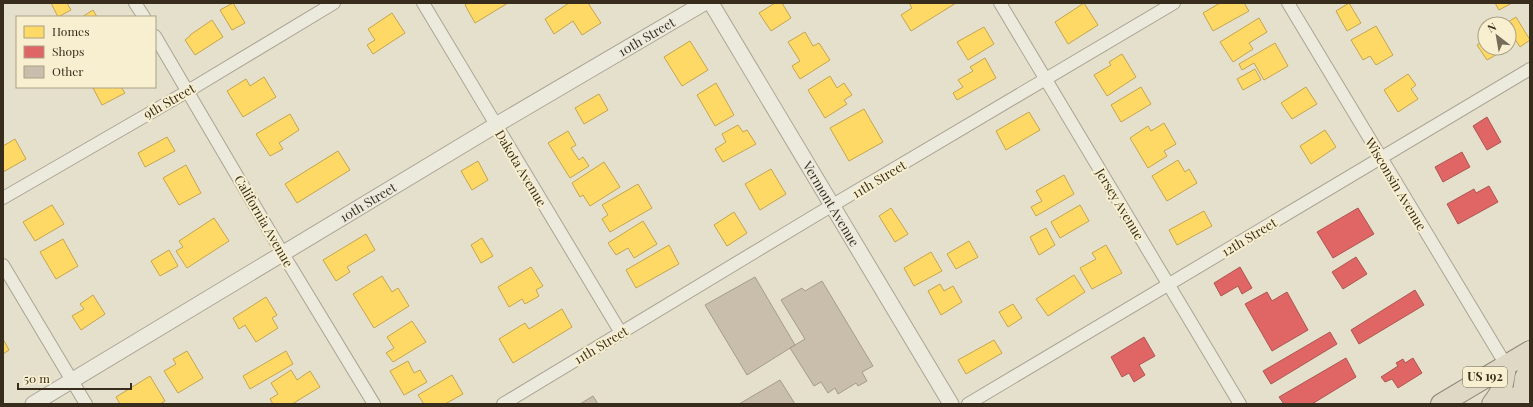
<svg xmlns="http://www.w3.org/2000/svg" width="1533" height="407" viewBox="0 0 1533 407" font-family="'Playfair Display',serif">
<rect width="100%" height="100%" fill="#e5e0cb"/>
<path fill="#ffd966" stroke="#c3a550" d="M51,3H67L71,10L58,17Z
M233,3L245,23L232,30L220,10Z
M468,3H508L475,23L465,5Z
M569,3H588L601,23L582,35L573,21L554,34L545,19Z
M775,3H782L791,18L771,31L759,13Z
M909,3H956L911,31L901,15L912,8Z
M1084,3L1098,25L1068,44L1055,22Z
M1220,3H1244L1249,11L1213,31L1203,13Z
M1349,3L1361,23L1347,31L1336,11Z
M1495,3H1512L1499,10Z
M93,10L97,17H82Z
M392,13L405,33L373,54L367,45L375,40L368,29Z
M1516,17L1530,40L1520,47L1513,36L1509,38V24H1505Z
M1259,18L1267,32L1249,43L1253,49L1233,62L1220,42Z
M212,20L223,37L195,55L185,40L190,36V35Z
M1376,26L1393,55L1376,65L1370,56L1363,60L1351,40Z
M984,27L994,44L968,60L957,42Z
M805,32L813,46L819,43L830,60L800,79L792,66L800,61L788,42Z
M1485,40V48H1496L1499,53L1487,60L1477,45Z
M690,41L708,70L682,86L664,57Z
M1275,43L1288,66L1264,80L1254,63L1242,70L1239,64Z
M1122,54L1136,77L1107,96L1094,75L1111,65L1109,62Z
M985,58L996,78L957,100L953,93L963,87L958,80L973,71L970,67Z
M1255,69L1261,80L1243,90L1237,79Z
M1408,74L1416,85L1411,89L1418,99L1398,112L1384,90Z
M830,76L837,88L844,83L852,95L844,100L847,104L825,118L808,90Z
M264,77L276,97L243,117L227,91L246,79L250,86Z
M716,83L734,115L715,126L697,95Z
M95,87H121L125,93L102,105L93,88Z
M1141,87L1151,104L1121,122L1111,105Z
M1306,87L1317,104L1292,119L1281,103Z
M599,94L608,110L584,124L575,108Z
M864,109L883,142L849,161L830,128Z
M1029,112L1040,130L1006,150L996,131Z
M290,114L299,130L279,143L283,149L270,156L256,134Z
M1164,123L1176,144L1164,151L1167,156L1148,168L1130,138L1148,126L1151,131Z
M738,125L743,132L747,130L756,144L723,162L715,149L726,142L722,134Z
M1325,130L1336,147L1311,164L1300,146Z
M568,131L576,145L571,148L579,160L583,157L589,166L570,178L548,143Z
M167,137L175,151L145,167L138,153Z
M15,139L26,159L3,172V146Z
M338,151L350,170L297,203L285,184Z
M1178,160L1185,172L1189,169L1197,183L1167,201L1152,176Z
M478,161L488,180L472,190L461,171Z
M604,162L620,187L590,206L583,195L580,197L572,183Z
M186,165L201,193L179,205L163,178Z
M771,169L786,194L760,210L745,184Z
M1064,175L1074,194L1036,216L1031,207L1042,201L1036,191Z
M638,184L652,208L610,232L602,219L608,215L602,205Z
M52,205L64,224L35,241L23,222Z
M1080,205L1089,221L1060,238L1051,222Z
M891,208L908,234L895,242L879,216Z
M1204,211L1212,226L1177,245L1169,230Z
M734,212L747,233L727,246L714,225Z
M214,218L229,241L187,268L176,251L183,247L179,241Z
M643,221L657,244L634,258L628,248L616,255L608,243Z
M1046,228L1055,245L1039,255L1030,237Z
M366,234L375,250L347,267L350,272L336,281L323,260Z
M482,238L493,256L481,263L471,245Z
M63,239L78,266L56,279L40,252Z
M969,241L978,257L956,269L947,254Z
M669,245L679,264L636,288L626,270Z
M1106,245L1122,273L1092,289L1080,268L1096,259L1092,253Z
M169,250L178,266L160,276L151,261Z
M931,252L942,271L914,286L904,268Z
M531,267L543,286L536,290L539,296L525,304L522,299L509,307L498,287Z
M1074,275L1085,292L1048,316L1036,299Z
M382,276L392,292L398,288L409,306L374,328L353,294Z
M940,284L944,291L953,286L962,302L941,315L928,291Z
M93,295L105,314L81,330L72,316L84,309L80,304Z
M266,297L277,315L272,318L278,328L256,342L245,325L239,329L233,318Z
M1013,304L1022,318L1008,327L999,312Z
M562,309L572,327L513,363L499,339L525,323L529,329Z
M412,321L426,342L393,362L386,353L394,348L387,337Z
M3,339L9,350L3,354Z
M994,340L1002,353L966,374L958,360Z
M187,351L203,378L178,393L164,371L176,364L173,359Z
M286,351L293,364L250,389L243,376Z
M408,361L414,373L420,370L427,382L404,395L390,371Z
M291,370L297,380L310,371L320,387L292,404H273L270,399L278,394L271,383Z
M452,375L463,394L445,404H424L418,395Z
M150,376L165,401L160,404H120L116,397Z"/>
<path fill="#e06666" stroke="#ae5550" d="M1487,117L1501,142L1487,150L1473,126Z
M1462,152L1470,167L1443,182L1435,167Z
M1489,186L1498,202L1458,224L1447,204L1474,189L1476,193Z
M1358,208L1374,234L1333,258L1317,232Z
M1356,257L1367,274L1343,289L1332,272Z
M1240,267L1252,288L1242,294L1238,286L1221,296L1214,283Z
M1415,290L1424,305L1359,344L1351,330Z
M1267,292L1272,301L1287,292L1308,330L1272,351L1245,304Z
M1330,332L1337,344L1271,384L1263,371Z
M1144,337L1155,356L1139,365L1145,375L1134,382L1129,373L1122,377L1111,357Z
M1346,358L1356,377L1312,404H1284L1279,397Z
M1413,358L1422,373L1398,388L1392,379L1385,382L1381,377L1398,366L1396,363L1403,359L1405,363Z"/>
<path fill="#c9beac" stroke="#a59b8a" d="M755,277L795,345L747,375L705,305Z
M822,281L873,366L862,372L867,381L858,386L856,383L838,394L835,388L828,393L821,382L814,386L790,348L805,339L781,300L802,288L805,291Z
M780,380L795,404H739Z
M593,396L598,404H580Z"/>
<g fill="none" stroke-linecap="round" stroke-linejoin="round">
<g stroke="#aaa494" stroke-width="14">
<path id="minor" d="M135,3L144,17
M423,3L621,333
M1000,3L1240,404
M1288,3L1506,365
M155,36L283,254L374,404
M3,198L188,91L334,3
M3,265L86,404
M1523,393L1529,404
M503,404L816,215L1174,3
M968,404L1530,69"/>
</g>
<g stroke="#aaa494" stroke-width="17">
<g id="tertiary">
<path id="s1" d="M711,3L951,404"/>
<path id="s2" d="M33,404L496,125L704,3"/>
</g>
</g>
<g stroke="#8f897b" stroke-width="22">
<path id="trunk" d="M1523,393L1525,378L1530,368
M1441,404L1530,351
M1492,404C1503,391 1504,382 1506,365
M1505,404L1530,389"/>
</g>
<use href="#minor" stroke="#ece9dd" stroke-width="12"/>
<use href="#tertiary" stroke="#ece9dd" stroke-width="15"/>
<use href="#trunk" stroke="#ded8c4" stroke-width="20"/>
</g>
<g text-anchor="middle" stroke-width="4" stroke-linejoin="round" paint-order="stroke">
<rect fill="#f7efcf" stroke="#716752" stroke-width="1" x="1463" y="367" width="44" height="20" rx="3"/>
<g font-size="12" font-weight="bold" fill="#382d1c">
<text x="1485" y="381">US 192</text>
</g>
<g font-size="13" fill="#382d1c" stroke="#f7efcf">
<text dy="5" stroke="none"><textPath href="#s2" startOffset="715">10th Street</textPath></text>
<text transform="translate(169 101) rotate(-30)" y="5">9th Street</text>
<text transform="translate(521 168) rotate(59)" y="5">Dakota Avenue</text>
<text transform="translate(879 179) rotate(-31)" y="5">11th Street</text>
<text transform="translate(1396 184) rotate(59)" y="5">Wisconsin Avenue</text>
<text dy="5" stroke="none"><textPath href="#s2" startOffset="391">10th Street</textPath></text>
<text dy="5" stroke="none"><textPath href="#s1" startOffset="234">Vermont Avenue</textPath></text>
<text transform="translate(1120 204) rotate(59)" y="5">Jersey Avenue</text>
<text transform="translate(264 221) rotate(60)" y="5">California Avenue</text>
<text transform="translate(1249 237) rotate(-31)" y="5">12th Street</text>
<text transform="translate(601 345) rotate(-31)" y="5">11th Street</text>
</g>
</g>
<rect width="1533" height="407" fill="none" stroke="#382d1c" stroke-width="8"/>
<rect x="16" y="16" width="140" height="72" fill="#f7efcf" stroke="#aba187"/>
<rect x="24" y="26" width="20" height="12" fill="#ffd966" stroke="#aba187"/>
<text x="52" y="36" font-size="12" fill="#382d1c">Homes</text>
<rect x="24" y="46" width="20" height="12" fill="#e06666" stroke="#aba187"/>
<text x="52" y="56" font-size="12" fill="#382d1c">Shops</text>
<rect x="24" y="66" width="20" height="12" fill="#c9beac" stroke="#aba187"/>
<text x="52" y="76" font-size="12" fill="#382d1c">Other</text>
<g transform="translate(1497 36) rotate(329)"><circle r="19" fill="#f7efcf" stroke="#aba187"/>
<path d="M0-3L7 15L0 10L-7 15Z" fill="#756c59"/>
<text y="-6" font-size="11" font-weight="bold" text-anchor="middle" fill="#382d1c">N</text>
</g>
<path d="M18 383v6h113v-6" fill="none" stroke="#382d1c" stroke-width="2"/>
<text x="24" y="383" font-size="12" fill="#382d1c" stroke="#f7efcf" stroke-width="3" paint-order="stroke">50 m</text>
</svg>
